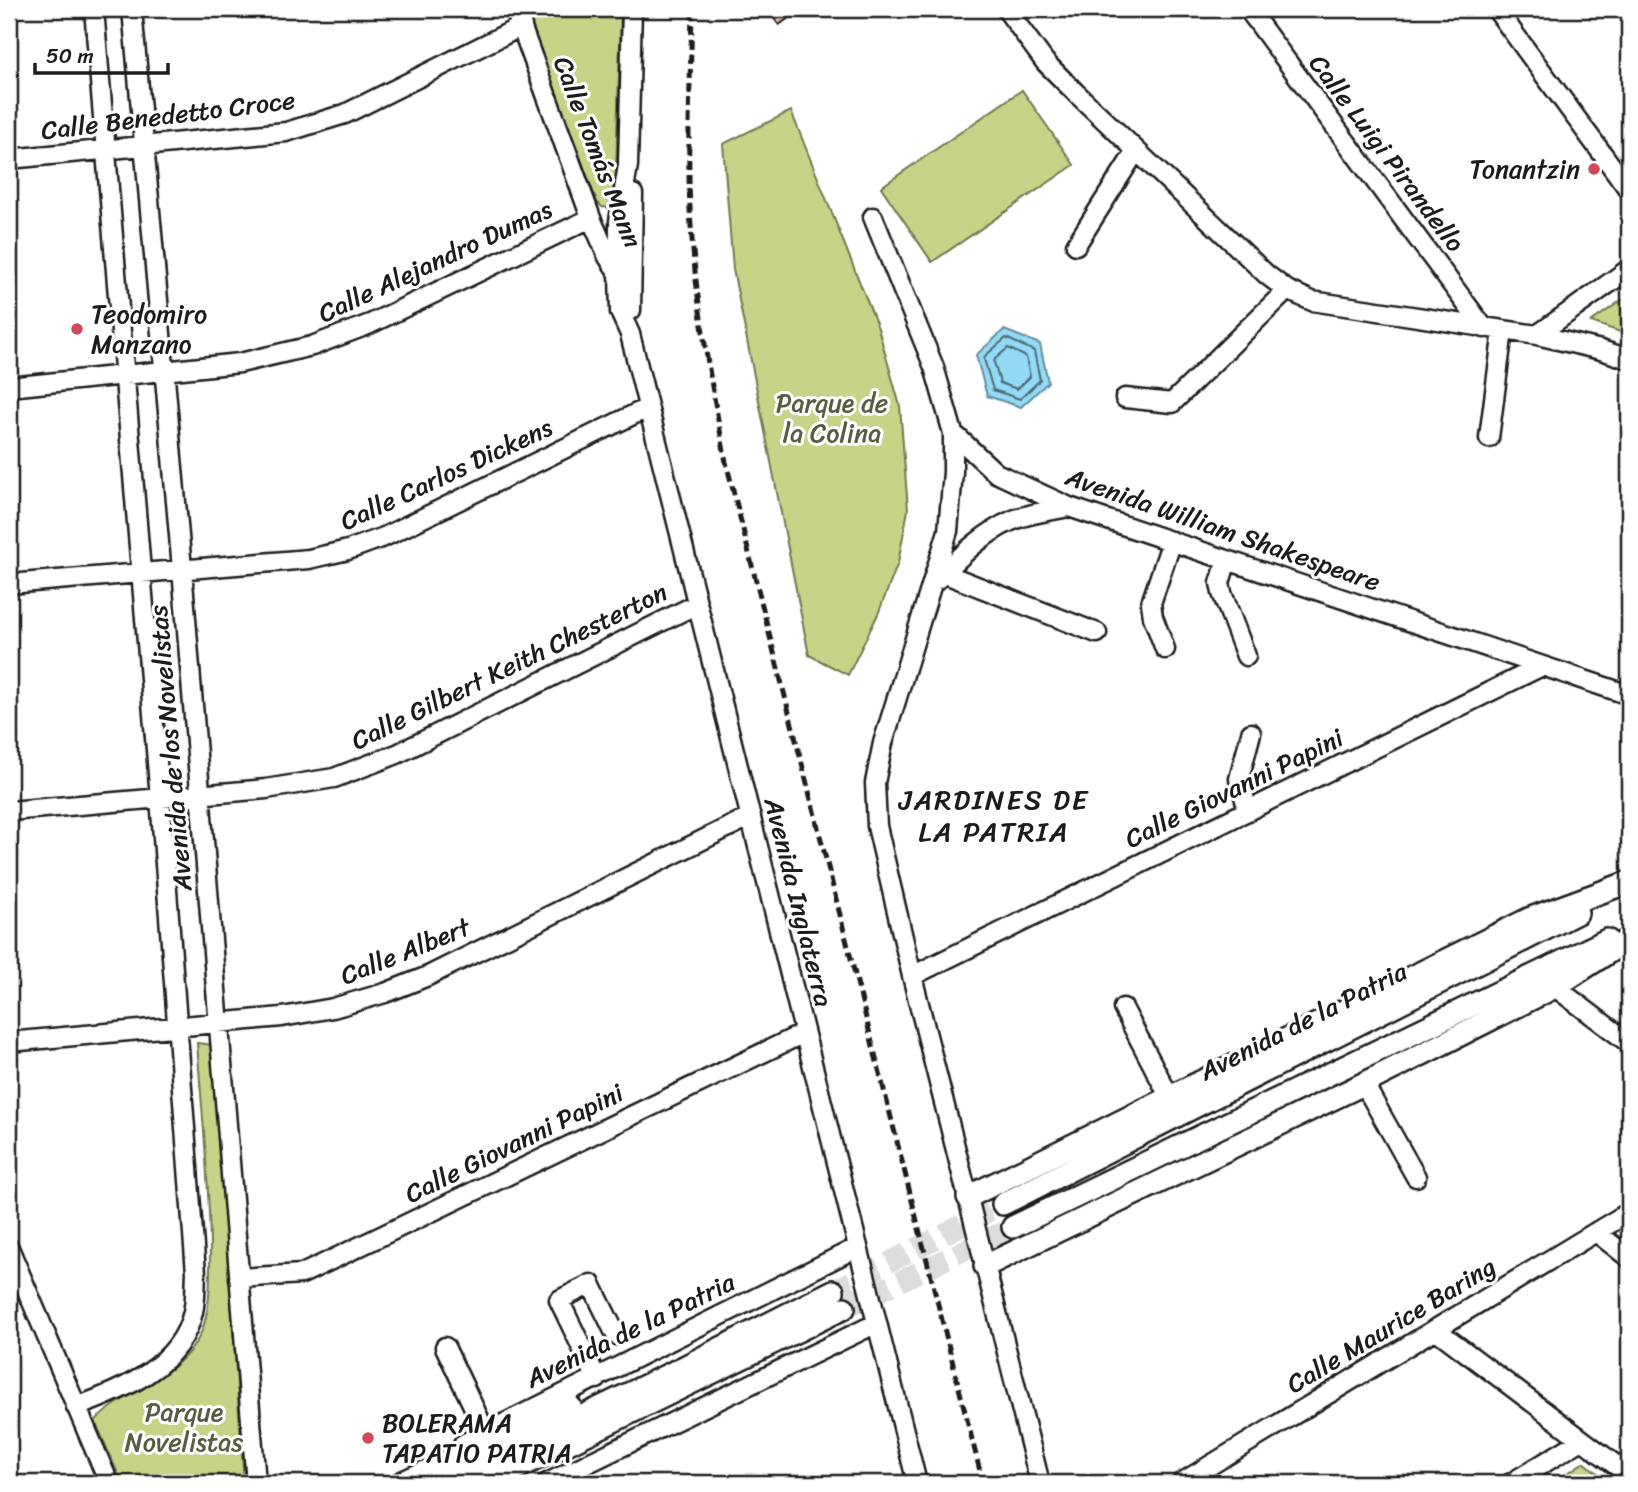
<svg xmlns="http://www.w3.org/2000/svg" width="1638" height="1492" viewBox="0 0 1638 1492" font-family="Sriracha,sans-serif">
<rect width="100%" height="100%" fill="#fff"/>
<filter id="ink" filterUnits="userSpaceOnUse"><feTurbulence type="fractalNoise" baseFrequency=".0143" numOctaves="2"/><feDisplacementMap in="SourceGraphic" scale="14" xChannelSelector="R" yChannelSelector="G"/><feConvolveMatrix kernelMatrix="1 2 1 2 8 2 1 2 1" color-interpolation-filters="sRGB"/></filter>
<g filter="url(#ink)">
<path fill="#c7d387" stroke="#727852" stroke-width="2" d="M525,9H621L615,202L608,208L602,207L597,202Z
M1022,90L1074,165L932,262L881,187Z
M791,111L878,328L900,406L908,510L898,563L878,614L848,675L809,655L733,269L723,144Z
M1629,295V335L1591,322Z
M197,1043L213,1045L244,1483H122L95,1421C125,1391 176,1378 198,1339C212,1314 210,1273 210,1245C209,1177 202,1110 197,1043Z
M1584,1462L1610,1483H1553Z"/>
<path fill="#93daf5" stroke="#638e9e" stroke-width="2" d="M1004,330L1040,344L1048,382L1021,407L987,396L976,355Z"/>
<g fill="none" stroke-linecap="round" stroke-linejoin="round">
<path stroke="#4c6873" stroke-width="2" d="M1006,338L1034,351L1040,380L1020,399L993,390L984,359L985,356Z
M1008,348L1026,357L1030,377L1017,389L1000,383L994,362L995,359Z"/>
</g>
<path fill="#ebb1a8" stroke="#1c1c1c" stroke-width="2" d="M767,9H801L779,25Z"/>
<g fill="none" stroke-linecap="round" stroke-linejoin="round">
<path stroke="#ddd" stroke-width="21" stroke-dasharray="21 10" stroke-linecap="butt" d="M833,1291L1003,1204
M844,1308L1013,1227"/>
<g stroke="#1c1c1c" stroke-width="23">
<path id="minor" d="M132,9L182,569L256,1483
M515,9L591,218L608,257L618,272
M632,9L628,165L619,221V274L620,312L630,334L917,1483
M1006,9L1045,62L1075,92L1267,275L1287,290L1312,301L1537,335L1601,350L1629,359
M1248,9L1484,328
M1496,9L1629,190
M9,159L286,132L345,114L522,26
M873,217L934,367L953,433L996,473L1069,507L1629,695
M1076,245L1136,151
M631,310L633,194
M1537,335L1629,269
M9,387L240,363L312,346L370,324L591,218
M1125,398L1172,403L1287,290
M953,433V472L948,531L883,743L875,783L877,826L912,976L1040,1483
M1489,438L1503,330
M1227,560L1220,583L1222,593L1246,656
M943,573L1097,633
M938,579C960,557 982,534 1011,521C1029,513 1050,511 1069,507
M9,584L309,559L348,550L384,537L647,408
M1165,649L1153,617L1151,603L1172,541
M1248,810L1239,779L1251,733
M9,811L266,789L334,778L397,754L697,604
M912,976L1542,666
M1555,987L1629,1043
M1123,1008L1169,1096
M9,1042L282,1017L333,1008L385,993L428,976L751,816
M1364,1084L1416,1177
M1596,1232L1629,1258
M9,1248L109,1483
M239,1278L302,1274L804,1033
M1435,1329L1629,1475
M445,1347L486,1433
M597,1379L559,1300L591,1284L616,1335
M76,1407C123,1390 181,1366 193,1312C196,1299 195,1286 196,1273L160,798L94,9
M463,1444L858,1247
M547,1483L877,1323
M1181,1483L1629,1212
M1511,1483L1582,1440"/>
</g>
<g stroke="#1c1c1c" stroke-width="26">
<path id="major" d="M968,1197L1531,918L1629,882
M1003,1204L1577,913
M1013,1227L1607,940
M985,1266L1353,1089L1555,987L1629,939
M401,1483L570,1406
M445,1483L684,1367L833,1291
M487,1483L844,1308"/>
</g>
<use href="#minor" stroke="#fff" stroke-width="18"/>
<use href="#major" stroke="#fff" stroke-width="21"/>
<path stroke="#1c1c1c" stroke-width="5" stroke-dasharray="10 5" stroke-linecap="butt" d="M692,9C691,64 688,120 689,175C690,272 708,367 726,462L983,1483"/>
</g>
</g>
<g fill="#d1495b" stroke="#fff" stroke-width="2.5">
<circle cx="1594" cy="169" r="7"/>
<circle cx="77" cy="329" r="7"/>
<circle cx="368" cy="1438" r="7"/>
</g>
<g text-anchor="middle" stroke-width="6" stroke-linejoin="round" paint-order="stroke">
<g font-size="26" fill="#1c1c1c" stroke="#fff">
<text transform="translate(168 115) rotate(-7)" y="9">Calle Benedetto Croce</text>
<text transform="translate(598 152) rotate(69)" y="9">Calle Tomás Mann</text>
<text transform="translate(1387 153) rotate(53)" y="9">Calle Luigi Pirandello</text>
<text transform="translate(435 261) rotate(-25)" y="9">Calle Alejandro Dumas</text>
<text transform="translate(446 474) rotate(-25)" y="9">Calle Carlos Dickens</text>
<text transform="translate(1223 529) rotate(19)" y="9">Avenida William Shakespeare</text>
<text transform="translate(509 666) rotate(-26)" y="9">Calle Gilbert Keith Chesterton</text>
<text transform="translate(170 748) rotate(-95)" y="9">Avenida de los Novelistas</text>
<text transform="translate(1234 788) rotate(-26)" y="9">Calle Giovanni Papini</text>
<text transform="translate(799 902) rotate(76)" y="9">Avenida Inglaterra</text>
<text transform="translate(405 951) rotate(-22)" y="9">Calle Albert</text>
<text transform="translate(1303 1021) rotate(-27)" y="9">Avenida de la Patria</text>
<text transform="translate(514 1143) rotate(-26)" y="9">Calle Giovanni Papini</text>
<text transform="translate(1391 1325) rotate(-31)" y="9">Calle Maurice Baring</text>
<text transform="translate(630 1330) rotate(-26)" y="9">Avenida de la Patria</text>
</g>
<g font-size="26" fill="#1c1c1c" stroke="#fff" text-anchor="start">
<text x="1580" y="178" text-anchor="end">Tonantzin</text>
<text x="91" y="323">Teodomiro<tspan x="91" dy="30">Manzano</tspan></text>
<text x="382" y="1432">BOLERAMA<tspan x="382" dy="30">TAPATIO PATRIA</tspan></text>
</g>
<g font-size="26" fill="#585c41" stroke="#fff">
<text x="832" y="412">Parque de<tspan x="832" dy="30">la Colina</tspan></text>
<text x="184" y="1421">Parque<tspan x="184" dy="30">Novelistas</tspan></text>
</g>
<g font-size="28" letter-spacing="2" fill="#1c1c1c" stroke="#fff">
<text x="994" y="809">JARDINES DE<tspan x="994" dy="32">LA PATRIA</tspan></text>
</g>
</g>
<rect width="1638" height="1492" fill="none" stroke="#fff" stroke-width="35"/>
<rect x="18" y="18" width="1603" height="1457" fill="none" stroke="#1c1c1c" stroke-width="2.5" filter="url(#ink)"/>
<path d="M35 63v10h133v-10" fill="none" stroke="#1c1c1c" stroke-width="3.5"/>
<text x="46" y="63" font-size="21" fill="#1c1c1c" stroke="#ffffff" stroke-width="5" paint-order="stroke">50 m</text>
</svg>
